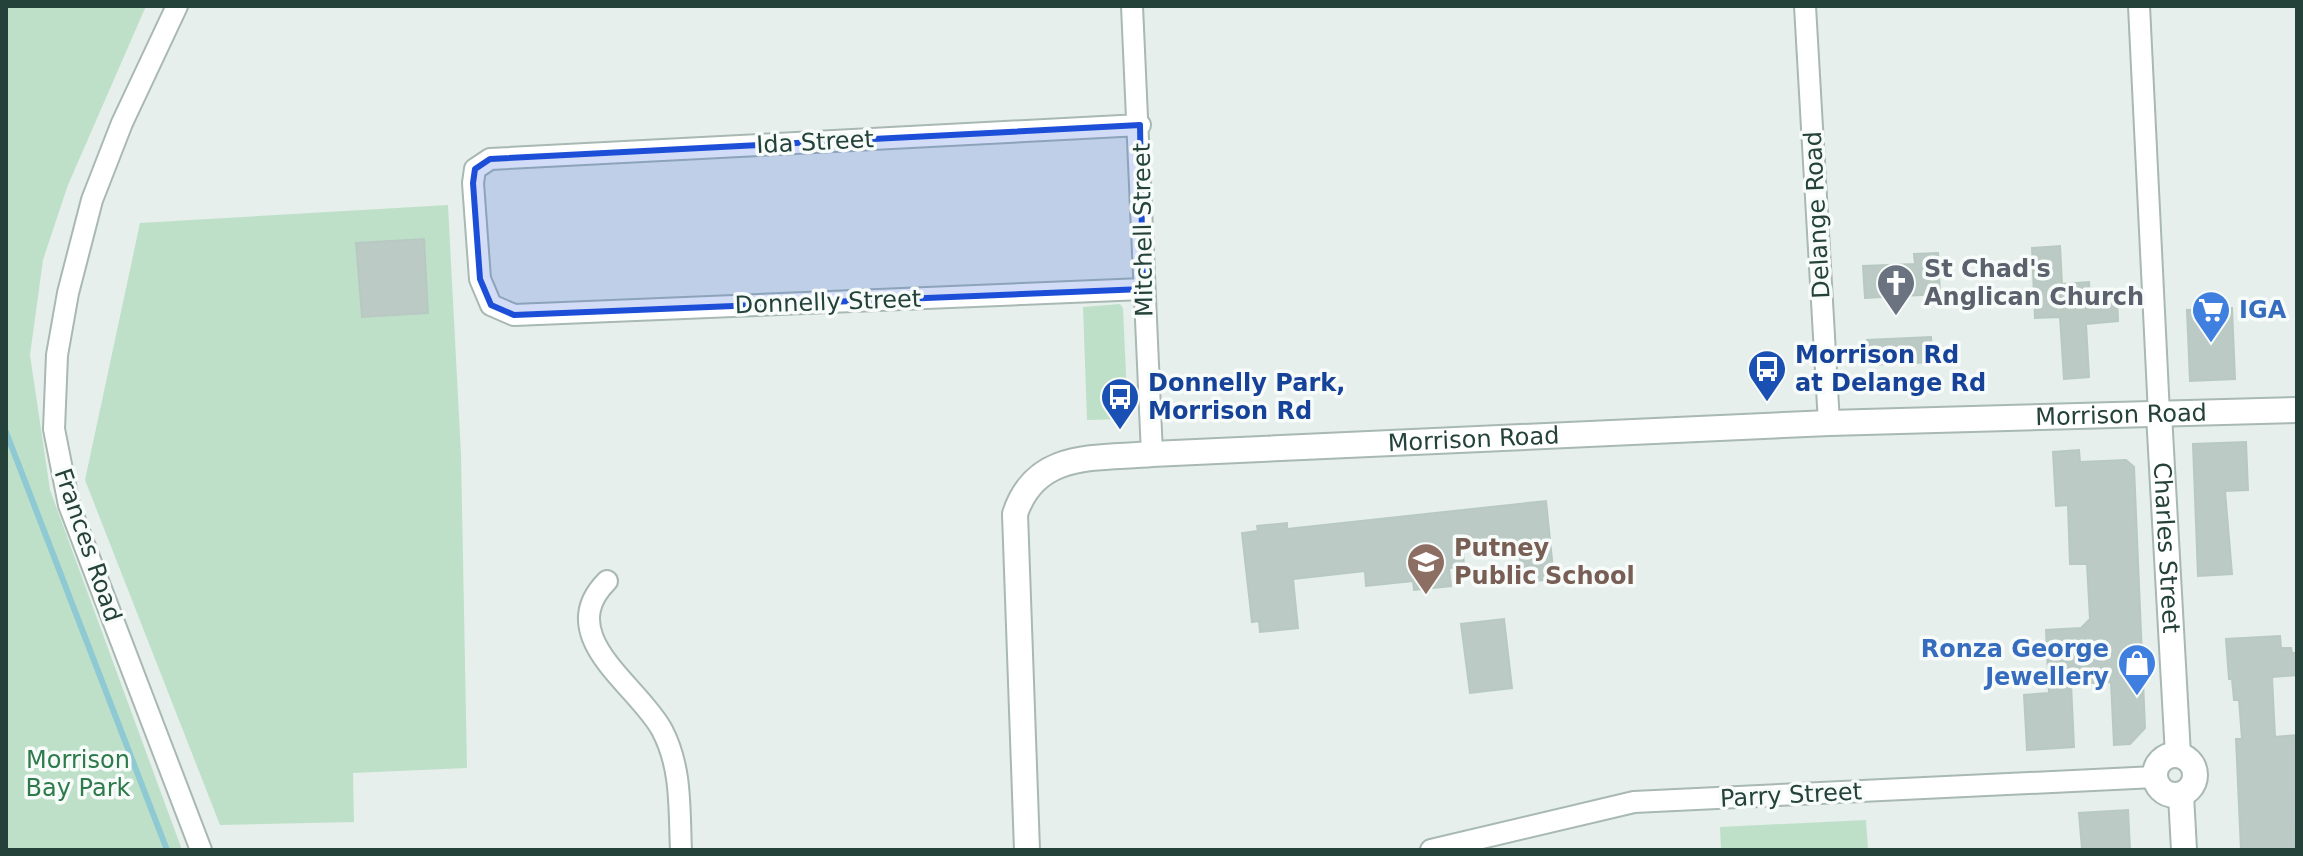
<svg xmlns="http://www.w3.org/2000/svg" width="2303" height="856" viewBox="0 0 2303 856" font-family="'DejaVu Sans',sans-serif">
<rect width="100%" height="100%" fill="#e6efeb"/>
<path fill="#bfe0c8" d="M6,6H146L68,185L43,260L30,355L50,490L182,850H6Z
M448,205L461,454L467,768L353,773L354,822L220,825L85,480L140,223Z
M1120,304L1123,308L1128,419L1087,420L1083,307Z
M1866,820L1868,850H1721L1720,827Z"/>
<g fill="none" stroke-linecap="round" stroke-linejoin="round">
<path stroke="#8ec9d4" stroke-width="6" d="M6,432L167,850"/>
</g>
<path fill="#bbcac4" stroke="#b8c9c2" stroke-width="2" d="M424,239L428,313L362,317L356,243Z
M2060,246L2062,284L2089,282L2090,299L2117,297L2118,321L2086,324L2089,377L2064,379L2060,317L2035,318L2032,248Z
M1938,253L1940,294L1865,298L1863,266L1915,264L1914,254Z
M2232,308L2235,379L2190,381L2187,310Z
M1931,337L1933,362L1868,365L1867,340Z
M2246,442L2248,490L2225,491L2232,574L2198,576L2193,444Z
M2079,450L2080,462L2126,460L2134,467L2145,728L2130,744L2114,745L2111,682L2071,684L2074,747L2027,750L2024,695L2049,693L2046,630L2081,628L2090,619L2087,564H2070L2068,505L2056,506L2053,452Z
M1546,501L1554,579L1522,582L1519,545L1463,551L1464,567L1449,568L1451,586L1414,590L1413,581L1366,586L1365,571L1293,579L1298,628L1260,632L1259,621L1252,622L1242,533L1258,531L1257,526L1287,523V529Z
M1504,619L1512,688L1470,693L1461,624Z
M2280,636L2281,648H2291L2292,653H2297V675L2272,677L2275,737L2297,735L2295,850H2241L2236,739H2242L2239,700H2234L2232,679H2229L2226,639Z
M2128,810L2130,850L2082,849L2079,813Z"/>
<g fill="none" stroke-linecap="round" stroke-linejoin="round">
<g stroke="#a8b8b2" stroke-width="24">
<path id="minor" d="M177,6L122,123L92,200L68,293L57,355L54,429L69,505L201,850
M1132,6L1152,454
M1805,6L1829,423
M2139,6L2159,414
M1140,125L490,159L475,169L473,183L480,279L491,305L514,315L1143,289
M607,581C552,636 638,685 662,730C682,768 679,808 681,850
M1431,850L1634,802L2155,777"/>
</g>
<g stroke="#a8b8b2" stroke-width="28">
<g id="tertiary">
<path id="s1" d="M2159,414L2178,755"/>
<circle cx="2175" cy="775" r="20"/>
<path d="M2181,795L2184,850"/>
<path id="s2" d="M1027,850L1015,514C1036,450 1096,459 1152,454L1829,423L2297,410"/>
</g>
</g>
<use href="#minor" stroke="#fff" stroke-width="20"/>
<use href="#tertiary" stroke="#fff" stroke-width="24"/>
</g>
<path fill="#1d4ed8" fill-opacity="0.2" stroke="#1d4ed8" stroke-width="6" stroke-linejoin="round" d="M1140,125L1143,289L514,315L491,305L480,279L473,183L475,169L490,159Z"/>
<defs>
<g id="church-pin" transform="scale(2)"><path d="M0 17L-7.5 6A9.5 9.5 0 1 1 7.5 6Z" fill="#6b7280" stroke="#f7fbf9"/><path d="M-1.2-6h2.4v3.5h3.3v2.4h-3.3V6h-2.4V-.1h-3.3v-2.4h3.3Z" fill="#fff"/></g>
<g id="supermarket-pin" transform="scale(2)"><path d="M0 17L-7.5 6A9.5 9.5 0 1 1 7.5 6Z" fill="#3f7fe0" stroke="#f7fbf9"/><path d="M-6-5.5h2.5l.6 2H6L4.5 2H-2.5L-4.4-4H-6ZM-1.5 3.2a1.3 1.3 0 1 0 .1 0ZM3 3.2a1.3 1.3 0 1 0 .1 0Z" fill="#fff"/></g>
<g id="bus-pin" transform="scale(2)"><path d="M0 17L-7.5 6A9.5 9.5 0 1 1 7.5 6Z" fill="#1a4fb4" stroke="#f7fbf9"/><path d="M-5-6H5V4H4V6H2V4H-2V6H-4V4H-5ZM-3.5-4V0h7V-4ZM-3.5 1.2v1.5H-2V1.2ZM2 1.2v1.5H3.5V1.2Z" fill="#fff"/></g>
<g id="school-pin" transform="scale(2)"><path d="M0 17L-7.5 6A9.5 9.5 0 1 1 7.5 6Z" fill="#8d6e63" stroke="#f7fbf9"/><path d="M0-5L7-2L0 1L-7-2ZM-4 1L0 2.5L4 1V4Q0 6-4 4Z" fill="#fff"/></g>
<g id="shop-pin" transform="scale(2)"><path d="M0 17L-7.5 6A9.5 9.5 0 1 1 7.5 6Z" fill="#3f7fe0" stroke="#f7fbf9"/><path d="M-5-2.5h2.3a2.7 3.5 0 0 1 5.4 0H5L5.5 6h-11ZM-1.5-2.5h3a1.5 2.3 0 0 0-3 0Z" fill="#fff"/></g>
</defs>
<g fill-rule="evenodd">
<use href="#church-pin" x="1896" y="283"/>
<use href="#supermarket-pin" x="2211" y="310"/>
<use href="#bus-pin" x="1767" y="369"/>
<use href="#bus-pin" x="1120" y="397"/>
<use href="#school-pin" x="1426" y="562"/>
<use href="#shop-pin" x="2137" y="663"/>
</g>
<g text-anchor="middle" stroke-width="7" stroke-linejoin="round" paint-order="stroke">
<g font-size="24" fill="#24423a" stroke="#f7fbf9">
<text transform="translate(815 142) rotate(-3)" y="8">Ida Street</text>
<text transform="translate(1817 215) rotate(-93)" y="8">Delange Road</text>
<text transform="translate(1143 230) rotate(-91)" y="8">Mitchell Street</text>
<text transform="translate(828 302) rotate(-2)" y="8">Donnelly Street</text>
<text dy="8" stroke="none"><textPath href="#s2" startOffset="1468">Morrison Road</textPath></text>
<text dy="8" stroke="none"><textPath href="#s2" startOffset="820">Morrison Road</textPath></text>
<text transform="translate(88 545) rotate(71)" y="8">Frances Road</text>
<text dy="8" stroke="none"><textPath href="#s1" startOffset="134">Charles Street</textPath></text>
<text transform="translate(1791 795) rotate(-3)" y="8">Parry Street</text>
</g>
<g font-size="24" font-weight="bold" fill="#5b616d" stroke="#f7fbf9" text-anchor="start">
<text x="1924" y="277">St Chad's<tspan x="1924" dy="28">Anglican Church</tspan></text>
</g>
<g font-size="24" font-weight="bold" fill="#366cbe" stroke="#f7fbf9" text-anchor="start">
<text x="2239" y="318">IGA</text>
<text x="2109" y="657" text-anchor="end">Ronza George<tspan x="2109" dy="28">Jewellery</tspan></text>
</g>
<g font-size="24" font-weight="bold" fill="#164399" stroke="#f7fbf9" text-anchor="start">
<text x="1795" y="363">Morrison Rd<tspan x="1795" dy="28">at Delange Rd</tspan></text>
<text x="1148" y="391">Donnelly Park,<tspan x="1148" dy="28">Morrison Rd</tspan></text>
</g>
<g font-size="24" font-weight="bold" fill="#785e54" stroke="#f7fbf9" text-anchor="start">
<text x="1454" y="556">Putney<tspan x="1454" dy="28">Public School</tspan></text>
</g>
<g font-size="24" fill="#2d7a4b" stroke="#f7fbf9">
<text x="78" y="768">Morrison<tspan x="78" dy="28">Bay Park</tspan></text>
</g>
</g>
<rect width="2303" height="856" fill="none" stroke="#24423a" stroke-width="16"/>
</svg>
